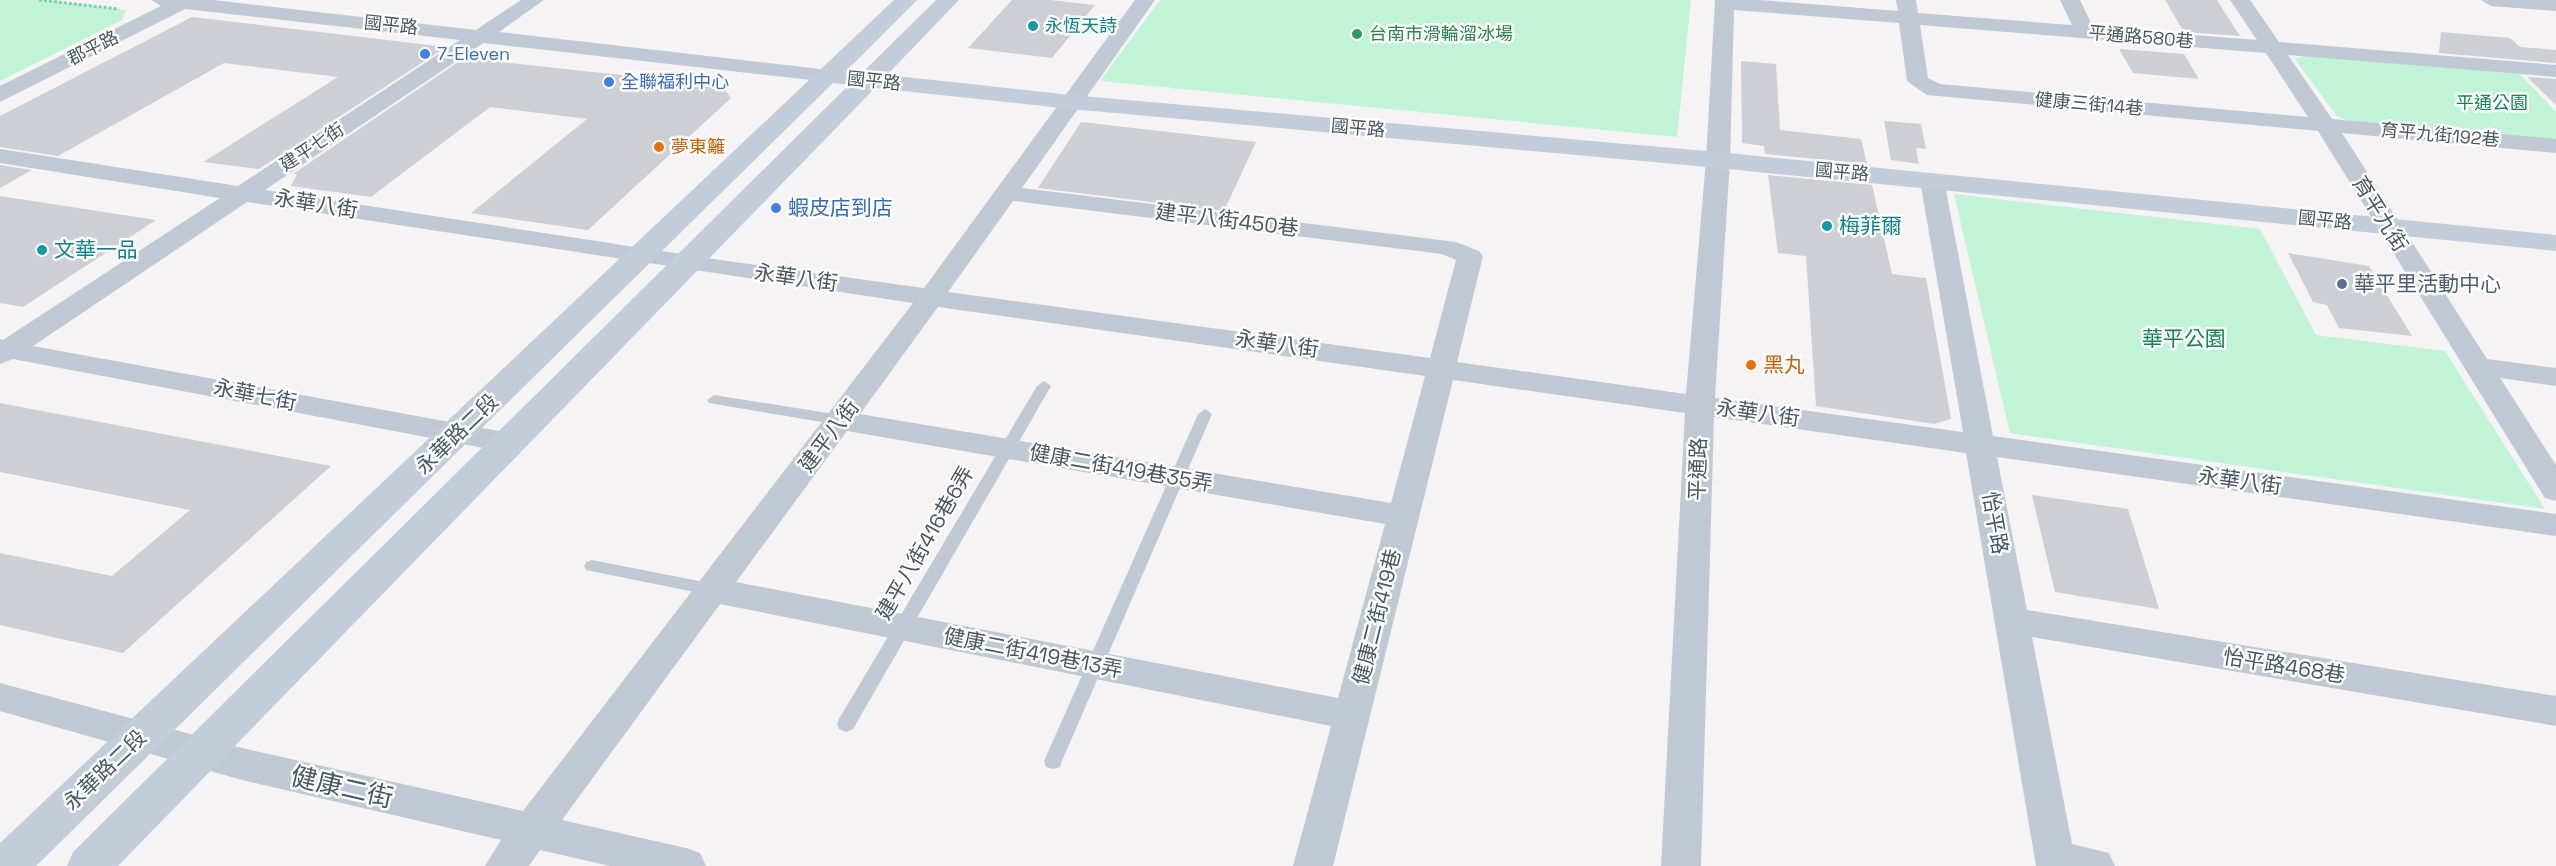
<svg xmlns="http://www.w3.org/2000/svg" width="2556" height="866" viewBox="0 0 2556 866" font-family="'Space Grotesk','Noto Sans TC',sans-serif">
<rect width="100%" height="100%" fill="#f5f3f3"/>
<path fill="#c1f3d7" d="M0,0H44L126,10L122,20L0,81Z
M1160,0H1691L1677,137L1100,81Z
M2306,56L2520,74L2556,112V140L2349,121L2337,116L2295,59Z
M1954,194L2260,229L2316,335L2445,351L2545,509L2010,433Z"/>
<path fill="#cdcfd5" d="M1012,0H1050L1095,5L1052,58L968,48Z
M2165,0H2217L2240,36L2184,32Z
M192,17L446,47L259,169L203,162L338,77L224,63L58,156L0,147V116Z
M2441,32L2510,38L2520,47L2556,50V63L2439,53Z
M2119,49L2184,54L2199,79L2133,73Z
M464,58L722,86L731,98L588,230L471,213L587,119L490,107L371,197L291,186L297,174H293Z
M1741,61L1776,64L1780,130L1861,139L1867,164L1765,154L1764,146L1742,143Z
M2527,77L2556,79V105Z
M1884,121L1921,124L1926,149L1916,148L1919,164L1891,160Z
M1081,122L1256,142L1224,211L1038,188Z
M0,165L32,170L0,188Z
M1768,175L1872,185L1892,274L1926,278L1951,419L1934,424L1816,406L1806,256L1778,253Z
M0,196L156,220L23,307L0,303Z
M2288,253L2369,266L2412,336L2339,328L2327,305L2313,302Z
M0,403L331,466L123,653L0,625V553L112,576L190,510L0,472Z
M2032,495L2128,509L2159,609L2055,592Z"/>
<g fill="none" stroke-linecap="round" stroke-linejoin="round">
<path stroke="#76d4ab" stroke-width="3" stroke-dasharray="3 2" stroke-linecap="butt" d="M39,0L119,9"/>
<path fill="#c0c9d3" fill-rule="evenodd" d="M1044,381L1051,386L853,729L846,732L839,729L837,724L839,719L1037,386Z
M714,395L840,415L847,420L840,425L709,403L707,400Z
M1205,409L1212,414L1062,761L1060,767L1053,769L1046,767L1044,761L1198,414Z
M592,560L714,584L720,586L722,590L720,594L714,596L586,570L584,566L586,562Z"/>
<path fill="#c0c9d3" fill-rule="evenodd" d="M151,0H213L476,30L521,0H544L499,32L837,71L840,76L837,81L829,82L483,43L265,190L720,260L924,288L1135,0H1155L1022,188L1456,242L1479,251L1483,256L1457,362L1686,394L1706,160L1715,0H1760L1898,11L1896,0H1916L1918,13L2072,25L2060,0H2080L2093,27L2257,40L2230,0H2250L2279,42L2556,65V77L2288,55L2332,119L2556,139V153L2342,133L2487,359L2556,368V386L2500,378L2556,465V501L2545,498L2318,131L1927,95L1907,81L1899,23L1734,10L1730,160L1715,398L1963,432L1920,180L1924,175H1940L1944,180L1993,436L2556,514V536L1997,457L2027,610L2556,696V726L2032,637L2072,844L2109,853L2115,866H2036L1966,453L1714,417L1701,866H1661L1685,413L1453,380L1333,866H1293L1331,726L720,604L562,820L686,848L700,853L706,866H610L540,850L529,866H485L501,840L242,780L0,711V683L242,748L523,811L913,303L247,202L33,346L510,433L521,436L525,443L521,450L510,453L13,359L0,364V339L3,340L220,198L0,163V149L238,186L460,40L185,9L0,102V86L161,6ZM1920,25L2266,53L2308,117L1940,84L1928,78ZM1013,201L1442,254L1456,260L1430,358L948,292ZM938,307L1425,376L1391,503L860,414ZM847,431L1385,524L1338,698L736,582Z
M2481,0H2556V11L2491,6Z"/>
<path fill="#c3cdda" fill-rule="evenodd" d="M894,0H917L846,71L862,73L936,0H959L887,75L1071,95L1718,152L2556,235V251L1718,168L1071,109L875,88L118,866H67L73,852L849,85L833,83L36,866H0V843Z"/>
</g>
<g fill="#0f9aa8" stroke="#fff" stroke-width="2">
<circle cx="1033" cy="26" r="6"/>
<circle cx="1827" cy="226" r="6"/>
<circle cx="42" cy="250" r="6"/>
</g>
<circle fill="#2e9e5b" stroke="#fff" stroke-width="2" cx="1357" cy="34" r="6"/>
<g fill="#3f7fe0" stroke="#fff" stroke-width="2">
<circle cx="425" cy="54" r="6"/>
<circle cx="609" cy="82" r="6"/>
<circle cx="776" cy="208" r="6"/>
</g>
<g fill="#e8710a" stroke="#fff" stroke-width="2">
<circle cx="659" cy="147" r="6"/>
<circle cx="1751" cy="365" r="6"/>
</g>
<circle fill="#5c6f8a" stroke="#fff" stroke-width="2" cx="2342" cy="284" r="6"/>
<g text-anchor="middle" stroke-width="5" stroke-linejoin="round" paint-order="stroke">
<g font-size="18" fill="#495562" stroke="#fff">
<text transform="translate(391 25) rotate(6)" y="6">國平路</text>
<text transform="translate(2141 37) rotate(5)" y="6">平通路580巷</text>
<text transform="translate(93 48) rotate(-27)" y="6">郡平路</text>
<text transform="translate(874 81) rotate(6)" y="6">國平路</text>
<text transform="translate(2089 104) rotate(5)" y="6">健康三街14巷</text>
<text transform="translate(1358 128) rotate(5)" y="6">國平路</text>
<text transform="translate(2440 135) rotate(5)" y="6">育平九街192巷</text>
<text transform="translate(312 147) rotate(-33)" y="6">建平七街</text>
<text transform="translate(1842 172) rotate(5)" y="6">國平路</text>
<text transform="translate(2325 220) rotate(6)" y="6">國平路</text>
</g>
<g font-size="18" fill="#0d838f" stroke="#fff" text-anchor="start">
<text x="1045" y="32">永恆天詩</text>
</g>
<g font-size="18" fill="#27864d" stroke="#fff" text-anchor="start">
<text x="1369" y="40">台南市滑輪溜冰場</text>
</g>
<g font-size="18" fill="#366cbe" stroke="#fff" text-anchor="start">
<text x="437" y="60">7-Eleven</text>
<text x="621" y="88">全聯福利中心</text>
</g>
<g font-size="18" fill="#128552" stroke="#fff">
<text x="2492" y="109">平通公園</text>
</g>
<g font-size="18" fill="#c56008" stroke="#fff" text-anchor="start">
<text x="671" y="153">夢東籬</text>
</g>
<g font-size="21" fill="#495562" stroke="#fff">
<text transform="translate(316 204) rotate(9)" y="7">永華八街</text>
<text transform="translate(2380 214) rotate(58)" y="7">育平九街</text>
<text transform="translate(1227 220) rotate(7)" y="7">建平八街450巷</text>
<text transform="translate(796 278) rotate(8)" y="7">永華八街</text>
<text transform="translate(1277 344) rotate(8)" y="7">永華八街</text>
<text transform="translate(255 395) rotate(11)" y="7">永華七街</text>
<text transform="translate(1758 413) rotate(8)" y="7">永華八街</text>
<text transform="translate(457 434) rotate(-44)" y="7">永華路二段</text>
<text transform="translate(829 436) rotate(-53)" y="7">建平八街</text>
<text transform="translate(1121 468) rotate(10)" y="7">健康二街419巷35弄</text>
<text transform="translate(1698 469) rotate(-88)" y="7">平通路</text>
<text transform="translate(2240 481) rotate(8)" y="7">永華八街</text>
<text transform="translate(1995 523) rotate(80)" y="7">怡平路</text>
<text transform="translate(925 543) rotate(-60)" y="7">建平八街416巷6弄</text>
<text transform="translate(1377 617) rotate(-76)" y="7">健康二街419巷</text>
<text transform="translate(1033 653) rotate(11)" y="7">健康二街419巷13弄</text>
<text transform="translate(2284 666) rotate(9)" y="7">怡平路468巷</text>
<text transform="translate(105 770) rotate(-44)" y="7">永華路二段</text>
</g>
<g font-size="21" fill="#366cbe" stroke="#fff" text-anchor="start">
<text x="788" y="215">蝦皮店到店</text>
</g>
<g font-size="21" fill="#0d838f" stroke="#fff" text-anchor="start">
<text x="1839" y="233">梅菲爾</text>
<text x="54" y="257">文華一品</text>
</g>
<g font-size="21" fill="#4e5e75" stroke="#fff" text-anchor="start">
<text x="2354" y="291">華平里活動中心</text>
</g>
<g font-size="21" fill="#128552" stroke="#fff">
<text x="2184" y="346">華平公園</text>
</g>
<g font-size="21" fill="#c56008" stroke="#fff" text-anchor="start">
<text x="1763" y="372">黑丸</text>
</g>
<g font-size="26" fill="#495562" stroke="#fff">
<text transform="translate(342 787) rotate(13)" y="9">健康二街</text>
</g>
</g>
</svg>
